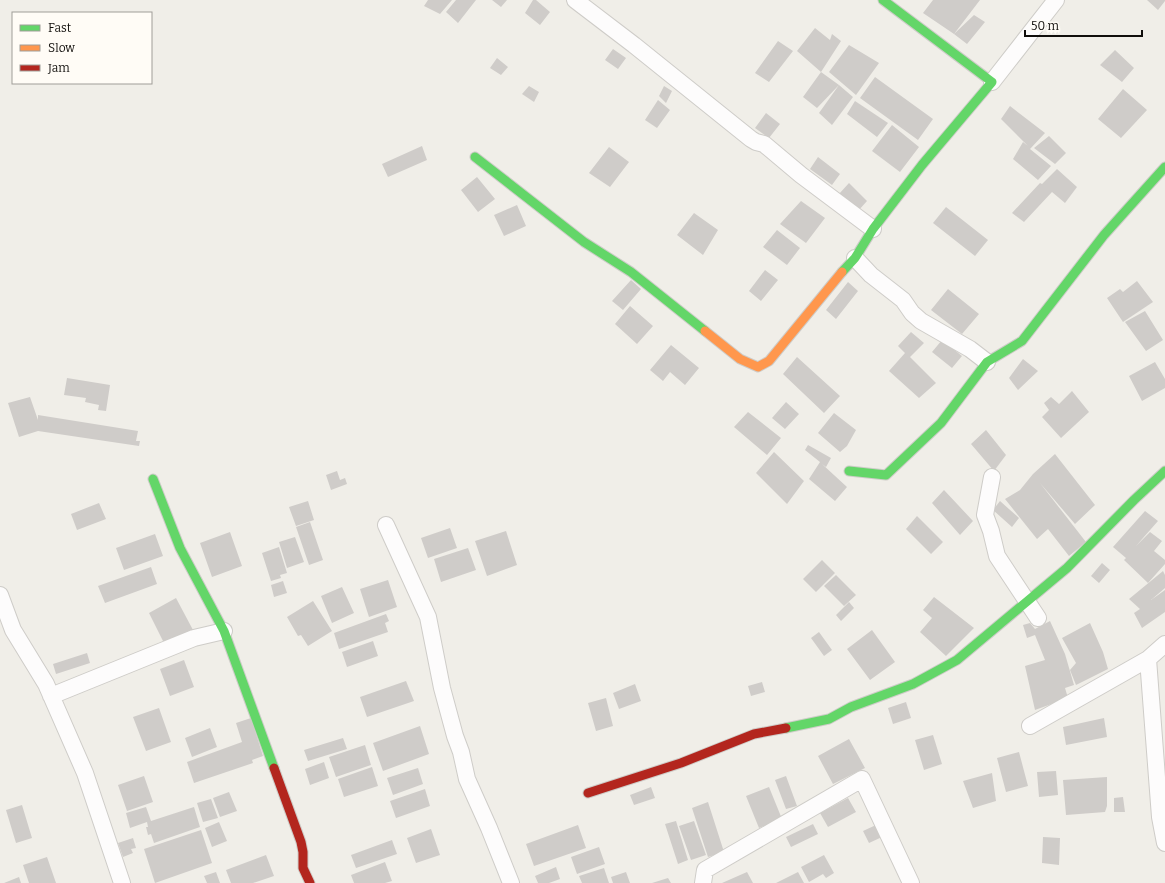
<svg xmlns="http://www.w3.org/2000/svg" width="1165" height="883" viewBox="0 0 1165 883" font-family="Bitter,serif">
<rect width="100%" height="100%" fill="#f0eee8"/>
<path fill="#cfccc9" d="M428,0H452L440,14L424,6Z
M456,0H476L458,23L446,12Z
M492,0H507L501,7Z
M533,0H536L550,12L540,25L525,13Z
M933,0H980L954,34L923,13Z
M1147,0H1165V1L1158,10Z
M974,15L985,22L967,44L954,34Z
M815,28L830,40L832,34L841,41L821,72L839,85L853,97L832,125L819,113L839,85L817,108L803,97L821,72L797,51Z
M778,41L793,51L769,82L755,73Z
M849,45L879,63L856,95L829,72Z
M613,49L626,58L618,69L605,60Z
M1115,50L1134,68L1122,82L1100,65Z
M497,58L508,67L501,75L490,68Z
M875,77L933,119L918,140L860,98Z
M529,86L539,92L534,102L522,94Z
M664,86L672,91L666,103L659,96Z
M1123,89L1147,110L1121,138L1098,119Z
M658,100L670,110L657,128L645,120Z
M855,101L888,123L877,137L847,114Z
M1010,106L1045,133L1030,149L1051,166L1038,180L1013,159L1023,142L1028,146L1001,119Z
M766,113L780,124L769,138L755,128Z
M892,125L919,147L900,172L872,151Z
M1049,136L1066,153L1055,164L1034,148Z
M422,146L427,160L388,177L382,164Z
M609,147L629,162L610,187L589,173Z
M818,157L840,174L832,185L810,169Z
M1057,169L1077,187L1065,203L1052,192L1024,222L1012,213L1040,183L1042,184Z
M477,177L495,199L478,212L461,190Z
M849,183L867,201L858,211L839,194Z
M801,201L825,218L806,243L780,224Z
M517,205L526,226L504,236L494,215Z
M946,207L988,240L975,256L933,223Z
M694,213L718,230L703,255L677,235Z
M777,230L800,248L787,265L763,247Z
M765,270L778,280L761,301L749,291Z
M631,280L641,289L623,310L612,301Z
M1137,281L1153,302L1123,322L1107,298L1120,289L1123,292Z
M848,282L858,291L836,319L826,310Z
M948,289L979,314L962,334L931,310Z
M630,306L653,326L637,344L615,324Z
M1145,311L1163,340L1146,351L1125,322Z
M911,332L924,343L910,357L936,383L919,398L889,371L905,353L898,346Z
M942,340L962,356L952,368L932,352Z
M671,345L699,368L685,385L670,372L663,381L650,370Z
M797,357L840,396L824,413L783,374Z
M1023,359L1038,371L1018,390L1009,378Z
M1155,362L1165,379V388L1142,401L1129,376Z
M67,378L110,385L106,411L98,410L99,405L85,402L86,398L64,395Z
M1072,391L1089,412L1061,438L1042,417L1049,410L1044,403L1051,397L1059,404Z
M30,397L38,420V415L138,431L136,441H140L139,446L38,431L19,437L8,403Z
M786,402L799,414L785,429L772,418Z
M748,412L781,438L767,455L734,427Z
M834,413L856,430L847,446L840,452L818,433Z
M986,430L1006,455L994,471L971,444Z
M808,445L831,458L826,467L822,464L847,487L835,501L809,479L820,462L805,450Z
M774,452L804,481L787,504L756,473Z
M1055,454L1095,505L1075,524L1040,483L1086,542L1069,556L1048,529L1037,539L1005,499L1020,490L1033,474Z
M337,471L340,480L345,478L347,484L331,490L326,475Z
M944,490L973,521L960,535L932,503Z
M308,501L314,520L296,526L289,507Z
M1000,501L1019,518L1012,527L993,510Z
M99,503L106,519L77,530L71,514Z
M1145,511L1158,521L1136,546L1150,532L1162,541L1154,551L1165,560V564L1148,583L1124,560L1126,558L1113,547Z
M917,516L943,542L931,554L906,529Z
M310,522L323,560L309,565L296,527Z
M450,528L457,548L428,558L421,538Z
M506,531L517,565L487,576L475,541Z
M230,532L242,566L212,577L200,543Z
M155,534L163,556L124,570L116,548Z
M295,537L304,562L287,568L279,542Z
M279,547L287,573L280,575L281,578L271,581L262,553Z
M468,548L476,570L441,582L434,559Z
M822,560L835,573L816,592L803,579Z
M1102,563L1110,570L1099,583L1091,576Z
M151,567L157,584L105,603L98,586Z
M1163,571L1165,575V588L1151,600L1165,590V612L1142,628L1134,613L1140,609L1129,599Z
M836,575L856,595L844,606L824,586Z
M388,580L397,607L369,617L360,589Z
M283,581L287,593L274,597L271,585Z
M342,587L354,613L332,623L321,596Z
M934,597L974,628L946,656L920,632L932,618L923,610Z
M176,598L193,630L165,645L149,613Z
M313,601L332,631L308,646L301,635L298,636L287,617Z
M849,602L854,608L841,621L836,615Z
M386,614L389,621L385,623L388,632L339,649L334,633Z
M1050,621L1065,654L1074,685L1065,688L1068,698L1035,710L1025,666L1045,660L1035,635L1027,638L1023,625L1030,623L1035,629Z
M1090,623L1103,652L1108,669L1076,685L1070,670L1076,663L1062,638Z
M872,630L895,662L870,680L847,649Z
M819,632L832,650L824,656L811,638Z
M373,641L378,656L347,667L342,652Z
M87,653L90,663L56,674L53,664Z
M184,660L194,687L170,696L160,669Z
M406,681L414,701L367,717L360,697Z
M762,682L765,692L751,696L748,686Z
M635,684L641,701L619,709L613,693Z
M606,698L613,726L596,731L588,703Z
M906,702L911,718L893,724L888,708Z
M159,708L171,742L146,751L133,717Z
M251,718L263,756L252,760L253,763L194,783L187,762L242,742L236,723Z
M1104,718L1107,737L1066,745L1063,727Z
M420,726L429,754L383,771L373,743Z
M210,728L217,747L192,757L185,738Z
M933,735L942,764L924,770L915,740Z
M343,738L347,749L308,761L304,750Z
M849,739L865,768L833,784L818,756Z
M365,745L371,765L336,777L329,757Z
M1019,752L1028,786L1006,792L997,758Z
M324,762L329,778L310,785L305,769Z
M372,767L378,786L344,797L338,779Z
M418,768L423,784L393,795L387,778Z
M1056,771L1058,795L1039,797L1037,772Z
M992,773L996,801L973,808L963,781Z
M144,776L153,802L127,811L118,785Z
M786,776L797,806L786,809L775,780Z
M1107,777V806L1105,812L1066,815L1063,780Z
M651,787L655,798L634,805L630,795Z
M769,787L782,819L759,828L746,796Z
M425,789L430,806L396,818L390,801Z
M229,792L237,811L220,817L213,798Z
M1123,797L1125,812H1114V798Z
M848,798L856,812L828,827L820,813Z
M211,799L218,818L203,822L197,803Z
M708,802L724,852L708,857L692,808Z
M22,805L32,838L16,843L6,810Z
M146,807L151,821L194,807L200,827L154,843L151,834L148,835L146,827H148L147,822L130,828L126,813Z
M676,821L688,860L678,864L665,824Z
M694,821L706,855L691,860L679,826Z
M219,822L227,841L212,847L205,828Z
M813,824L818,834L791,847L786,837Z
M578,825L586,848L534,866L526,844Z
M876,825L882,837L869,843L863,831Z
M431,829L440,855L416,863L407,838Z
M201,830L212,863L155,883L144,849Z
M1043,837L1060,838L1059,865L1042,863Z
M133,838L136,848L131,849L133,853L123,857L118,843Z
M392,840L397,854L356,868L351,855Z
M599,847L605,864L577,874L571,857Z
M266,855L274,876L253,883H231L226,870Z
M824,855L834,873L826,878L823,874L809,882L801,867Z
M47,857L56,883H29L23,865Z
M385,862L392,881L385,883H354L351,875Z
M556,867L560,879L549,883H538L535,876Z
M604,868L609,883H582L579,876Z
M216,872L220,883H207L204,876Z
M626,872L630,883H613L611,877Z
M747,872L753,883H722Z
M798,872L804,883H776Z
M19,877L21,883H4Z
M668,878L671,883H652Z"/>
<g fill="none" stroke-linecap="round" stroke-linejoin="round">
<g stroke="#ceccc8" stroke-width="18">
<path id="street" d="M575,0L634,45L751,139L756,142L764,144L801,175L873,229
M992,82L1056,0
M855,258L871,275L903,300L912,313L921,321L970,349L987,362
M992,477L985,515L991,531L997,556L1038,618
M386,525L428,617L442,688L455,736L461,752L467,779L489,828L511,883
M0,595L13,630L46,684L85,773L122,883
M1148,659L1160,817L1165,843
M51,696L194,638L224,631
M1030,726L1148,659L1165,644
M703,883L705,870L862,779L911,883"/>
</g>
<g stroke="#ceccc8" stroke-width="11">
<path id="fast" d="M475,157L584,242L631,272L705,331
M842,272L855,258L873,229L922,165L992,82L883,0
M849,471L886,475L941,423L987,362L1022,341L1104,235L1165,167
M153,479L180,548L224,631L274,768
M786,728L829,719L851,707L913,684L957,660L1067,568L1134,500L1165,471"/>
</g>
<g stroke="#ceccc8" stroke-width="11">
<path id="slow" d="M705,331L740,359L758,367L769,361L842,272"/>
</g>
<g stroke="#ceccc8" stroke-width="11">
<path id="jam" d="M274,768L301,842L303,852V868L310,883
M588,793L681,763L754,734L786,728"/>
</g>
<use href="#street" stroke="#fdfcfc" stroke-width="16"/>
<use href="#fast" stroke="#63d668" stroke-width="9"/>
<use href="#slow" stroke="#ff974d" stroke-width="9"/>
<use href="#jam" stroke="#b3261e" stroke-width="9"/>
</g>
<rect x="12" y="12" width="140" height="72" fill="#fffcf6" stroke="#9f9d98"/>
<rect x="20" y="25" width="20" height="6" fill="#63d668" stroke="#9f9d98"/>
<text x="48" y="32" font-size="12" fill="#100e0b">Fast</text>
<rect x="20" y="45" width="20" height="6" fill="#ff974d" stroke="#9f9d98"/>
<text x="48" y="52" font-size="12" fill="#100e0b">Slow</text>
<rect x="20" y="65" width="20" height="6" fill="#b3261e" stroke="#9f9d98"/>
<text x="48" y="72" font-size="12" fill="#100e0b">Jam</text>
<path d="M1025 30v6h117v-6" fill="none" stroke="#100e0b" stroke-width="2"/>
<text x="1031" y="30" font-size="12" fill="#100e0b" stroke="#fffcf6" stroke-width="3" paint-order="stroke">50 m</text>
</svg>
